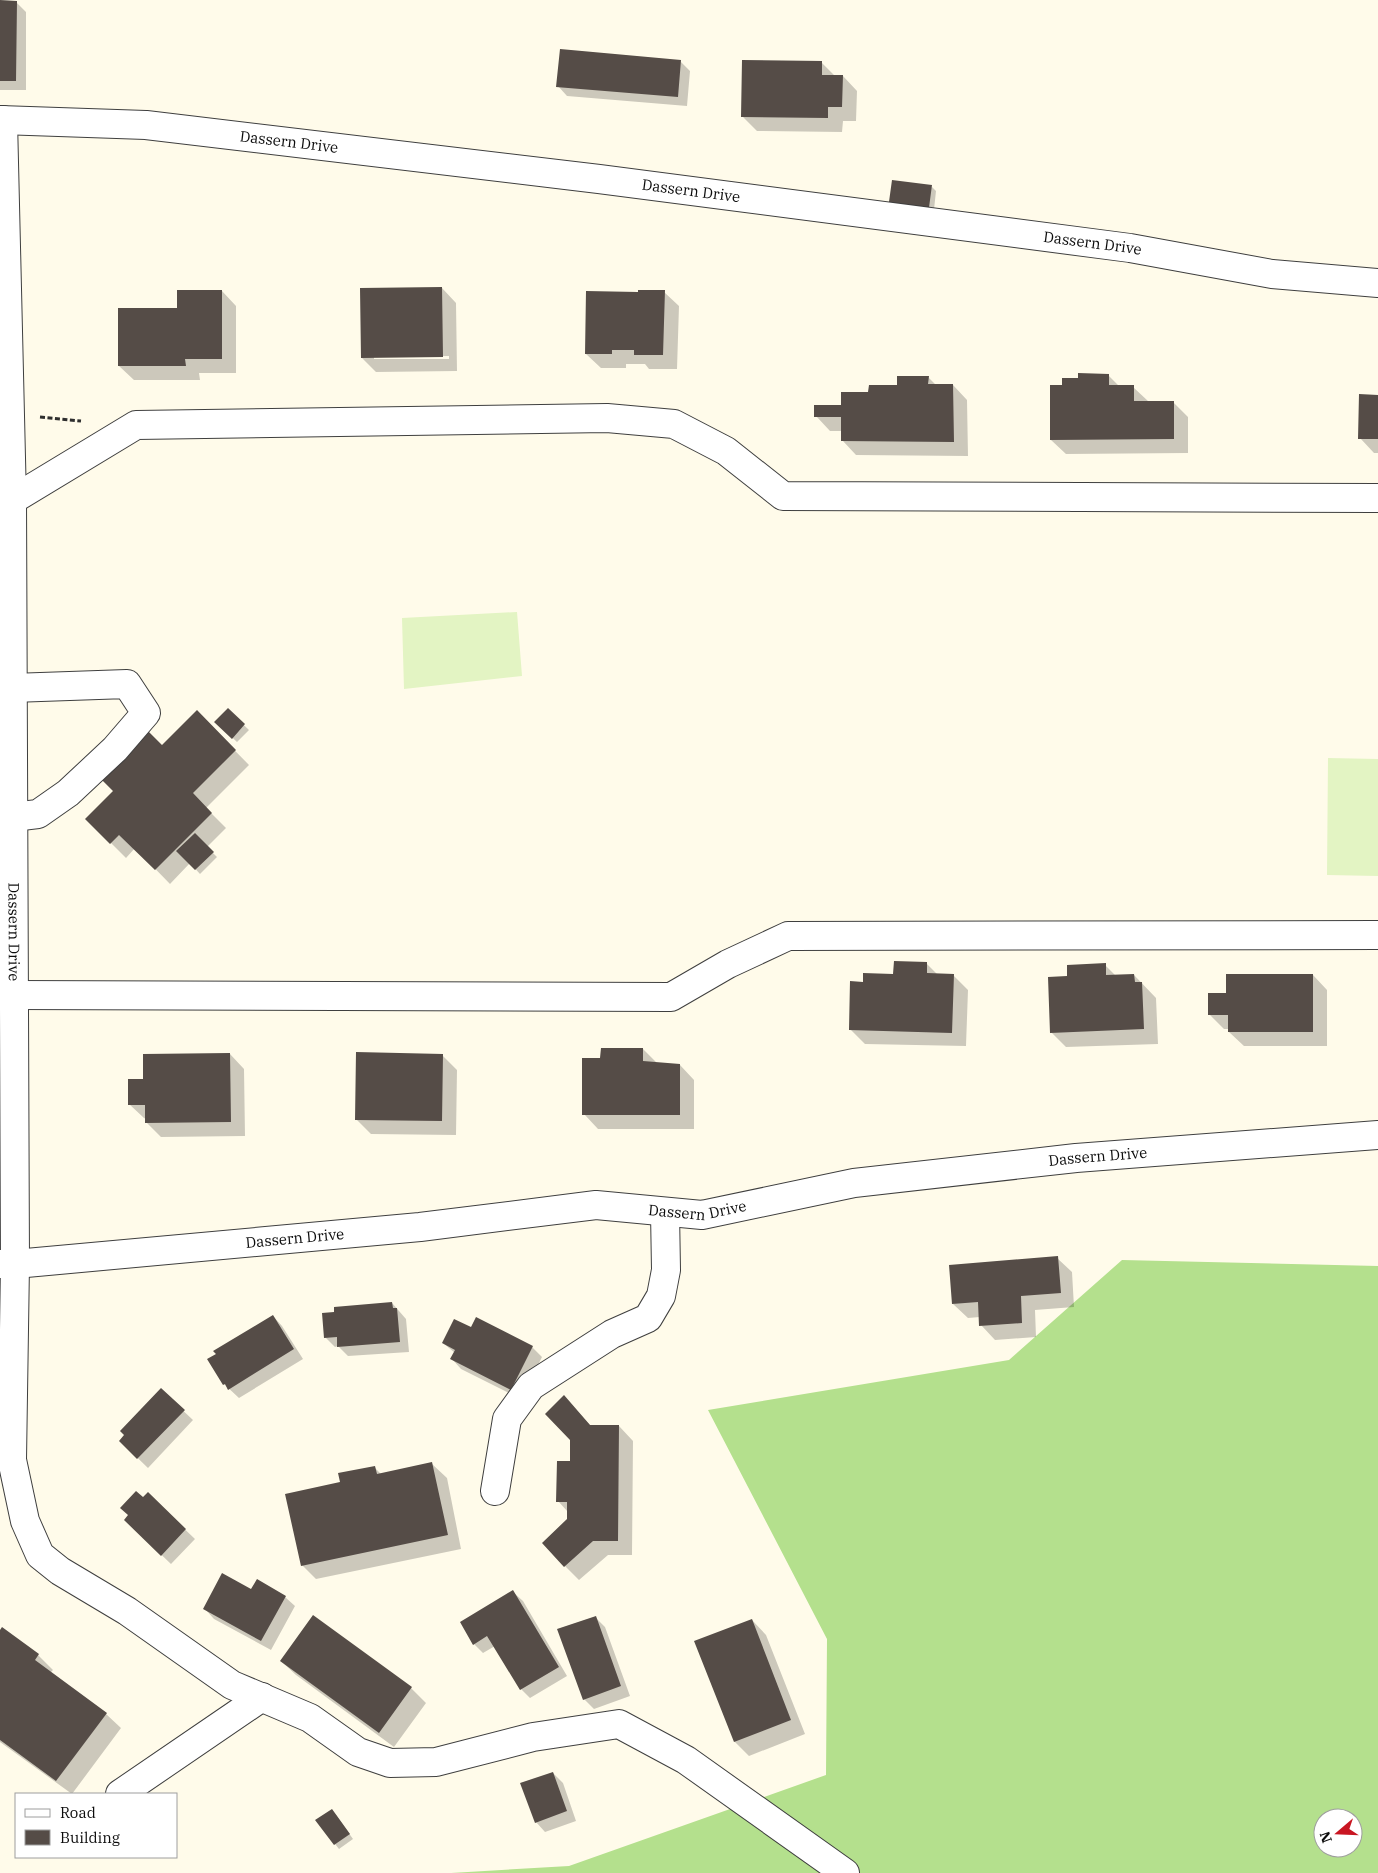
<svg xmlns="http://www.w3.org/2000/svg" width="1378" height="1873" viewBox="0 0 1378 1873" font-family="'IBM Plex Serif',serif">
<rect width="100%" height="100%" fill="#fffbea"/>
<path fill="#b4e08d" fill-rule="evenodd" d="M1122,1260L1378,1266V1873H451L569,1866L826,1775L827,1639L708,1410L1009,1360ZM1323,1818H1353V1848H1323Z"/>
<path fill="#e3f4c3" d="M517,612L522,676L404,689L402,618Z
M1328,758L1378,759V876L1327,875Z"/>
<path fill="#0003" fill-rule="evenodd" d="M0,2H16L26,12V90H0Z
M680,61L690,71L687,106L567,96L558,86Z
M822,63L835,76H843L857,91L856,121H843L842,132L757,131L742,116Z
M932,187L936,191L933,219L894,214Z
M442,288L456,303L457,371L376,372L362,358ZM449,356V359H374V357Z
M222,291L236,306V373H199L200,380H134L119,366L178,310Z
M664,292L679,306L677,369H649L645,364H626V368H601L586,354L639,294Z
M1108,375L1120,387H1133L1148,401L1173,402L1188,417V453L1066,454L1051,440L1063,387L1079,379Z
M928,377L937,386L953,385L967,400L968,456L856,455L842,440V431H830L816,416L869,393Z
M1378,396V453H1374L1360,438Z
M228,710L249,730L237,742L216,722Z
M197,712L249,765L206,808L226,828L207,847L217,857L200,874L190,863L170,884L135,848L126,858L87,819Z
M926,963L938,975H953L968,990L966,1046L865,1044L850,1029L864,983L894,975Z
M1105,965L1116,976L1134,975L1156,998L1158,1044L1066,1047L1051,1032L1069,977Z
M1313,975L1327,990V1046H1244L1229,1032V1029H1224L1209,1014L1228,994Z
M643,1049L657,1063L680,1065L694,1080V1129H598L584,1114L602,1059Z
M230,1054L244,1069L245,1136L161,1137L146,1122V1119L144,1118L129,1104L145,1080Z
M442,1055L457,1070L456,1135L371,1134L356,1119Z
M1057,1258L1072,1272L1074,1307L1035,1310L1036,1337L995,1340L981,1325L980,1317L968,1318L953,1304Z
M392,1303L406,1319L409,1352L348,1356L338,1346L335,1347L325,1337Z
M273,1316L282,1326L303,1359L239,1398L224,1384Z
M471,1329L532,1347L542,1357L521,1399L461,1369L452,1359L455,1353L443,1343Z
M161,1390L193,1420L148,1468L120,1441Z
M564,1397L591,1426H619L633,1441L632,1555H608L579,1580L565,1566L568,1512L558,1501L571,1462V1439Z
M432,1464L447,1478L461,1549L316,1579L302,1565L342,1483L375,1468L382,1475Z
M148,1494L195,1539L171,1564L125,1520Z
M252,1591L285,1597L295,1606L271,1650L214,1619L205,1609Z
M513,1592L523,1601L567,1676L530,1698L521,1689L495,1646L483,1653L474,1644Z
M313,1616L411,1688L426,1703L394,1747L296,1675L281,1661Z
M595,1617L605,1627L630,1696L594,1709L584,1699Z
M752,1620L766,1635L805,1734L749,1756L735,1742Z
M2,1629L38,1655L53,1670L50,1673L106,1714L121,1728L72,1794L0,1742V1632Z
M553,1773L563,1783L576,1821L545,1832L536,1822Z
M336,1815L353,1839L339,1849L317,1821Z"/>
<path fill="#554c47" d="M0,0L17,1L16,81H0Z
M560,49L681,60L678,97L556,87Z
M742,60L822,61V75H843L842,107H828V118L741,117Z
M892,180L932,185L928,215L888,209Z
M442,287L443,357L361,358L360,288Z
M177,290H222V359H185L186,366H118V308H177Z
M638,290H665L663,355H634V350H612V354H585L586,291L638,292Z
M1078,373L1109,374V385H1134V401H1174V439L1050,440V385H1062V378H1078Z
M897,376H929L928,384H953L954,442L841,441V417H814V405H841V392H868L869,385H897Z
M1359,394L1378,395V439H1358Z
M228,708L245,724L232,739L214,722Z
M197,710L236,750L193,793L212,813L155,870L119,835L110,844L85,819L113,791L101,779L148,731L162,745Z
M195,833L214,852L195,870L176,851Z
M894,961L927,962V973L954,974L952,1033L849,1030L850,981L863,982V973L893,974Z
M1106,963V975L1134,974L1135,982H1142L1144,1029L1050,1033L1048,977L1067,976V965Z
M1226,974H1313V1032H1228V1015H1208V993H1226Z
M601,1048H643V1061L680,1064V1115H582V1058H600Z
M356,1052L443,1054L442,1121L355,1120Z
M230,1053L231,1122L145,1123V1105H128V1079H143V1054Z
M1058,1256L1061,1293L1021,1296L1022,1323L979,1326L978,1302L952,1304L949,1265Z
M392,1302L393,1308H397L400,1342L337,1347V1337L324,1338L322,1313L334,1312V1307Z
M273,1315L294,1349L228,1390L225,1384L223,1385L207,1359L216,1354L213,1351Z
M476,1317L533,1346L511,1390L450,1359L455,1350L442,1343L454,1319L471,1327Z
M161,1388L185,1410L137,1459L119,1441L124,1435L120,1431Z
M564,1395L590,1425H619L618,1541H593L564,1567L542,1543L567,1519V1502H556L557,1461H570V1440L545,1414Z
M432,1462L448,1535L301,1566L285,1494L340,1482L338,1473L375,1466L377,1474Z
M136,1491L143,1497L148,1492L186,1529L161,1556L124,1520L128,1515L120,1508Z
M222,1573L251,1589L257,1579L286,1596L261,1641L203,1609Z
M513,1590L559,1667L520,1690L487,1636L473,1645L460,1622Z
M313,1615L412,1687L379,1733L280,1661Z
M596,1616L621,1686L583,1700L557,1629Z
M752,1619L791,1720L734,1742L694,1641Z
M2,1627L39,1654L35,1660L107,1713L56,1781L0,1740V1630Z
M553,1772L567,1811L535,1823L520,1783Z
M332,1809L350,1834L334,1845L315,1820Z"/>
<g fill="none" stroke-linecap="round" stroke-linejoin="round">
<g stroke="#3f3f3f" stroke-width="30">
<g id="minor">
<path id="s1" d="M0,120L146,125L599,179L1130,248L1272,274L1378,283"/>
<path id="s2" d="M3,120L12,500L15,1264L12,1460L25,1521L40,1555L60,1571L127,1611L232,1685L310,1718L358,1752L390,1763L436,1762L533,1737L619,1724L686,1760L845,1873"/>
<path d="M12,500L136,425L607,418L674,424L726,451L783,496L1378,498"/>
<path d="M12,688L127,684L146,713L115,749L68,793L38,814L13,817"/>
<path d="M14,995L671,997L728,964L788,936L1378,935"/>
<path id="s3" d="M0,1264H15L420,1227L596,1205L702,1215L854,1183L1076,1158L1378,1135"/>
<path d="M495,1491L507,1419L531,1386L612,1334L648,1318L661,1296L666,1270L665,1212"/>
<path d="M120,1794L262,1697"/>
</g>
</g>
<path stroke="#2e2e2e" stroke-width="3" stroke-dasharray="5 2.5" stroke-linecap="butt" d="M40,417L81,421"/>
<use href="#minor" stroke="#fff" stroke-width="28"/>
</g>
<g text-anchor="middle" stroke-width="5" stroke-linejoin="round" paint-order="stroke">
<g font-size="15" fill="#0c0c0c" stroke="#fff">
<text dy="5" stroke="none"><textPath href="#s1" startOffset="290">Dassern Drive</textPath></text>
<text dy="5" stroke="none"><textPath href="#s1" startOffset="695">Dassern Drive</textPath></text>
<text dy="5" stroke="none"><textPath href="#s1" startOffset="1100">Dassern Drive</textPath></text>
<text dy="5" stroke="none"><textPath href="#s2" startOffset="812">Dassern Drive</textPath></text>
<text dy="5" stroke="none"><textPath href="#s3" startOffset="1106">Dassern Drive</textPath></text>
<text dy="5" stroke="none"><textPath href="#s3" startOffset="701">Dassern Drive</textPath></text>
<text dy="5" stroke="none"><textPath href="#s3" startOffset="296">Dassern Drive</textPath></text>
</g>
</g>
<rect x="15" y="1793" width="162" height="65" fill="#ffffff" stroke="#9e9e9e"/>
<rect x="25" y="1809" width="25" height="8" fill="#ffffff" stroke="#9e9e9e"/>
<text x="60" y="1818" font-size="15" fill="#0c0c0c">Road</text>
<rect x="25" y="1830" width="25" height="15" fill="#554c47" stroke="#9e9e9e"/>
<text x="60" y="1843" font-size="15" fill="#0c0c0c">Building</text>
<g transform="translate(1338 1833) rotate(251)"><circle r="24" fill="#ffffff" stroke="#9e9e9e"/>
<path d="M0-4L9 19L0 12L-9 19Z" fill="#c91622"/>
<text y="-8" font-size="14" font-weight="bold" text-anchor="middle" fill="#0c0c0c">N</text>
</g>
</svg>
